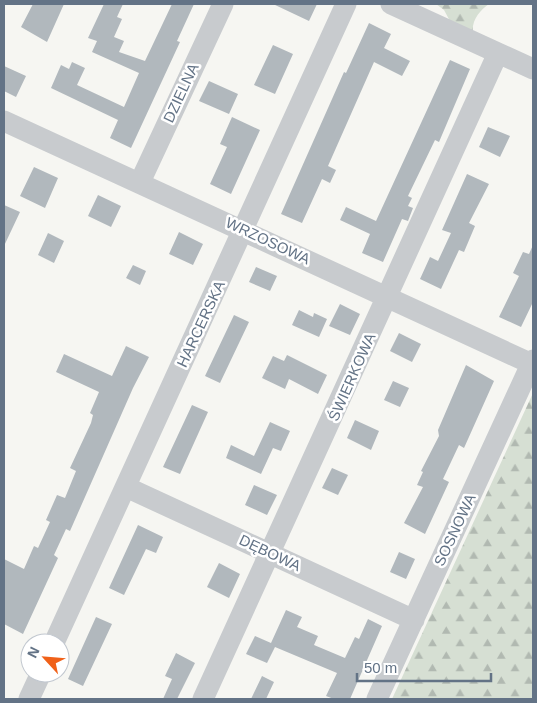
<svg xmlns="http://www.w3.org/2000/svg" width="537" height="703" viewBox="0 0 537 703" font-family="Helvetica,sans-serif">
<defs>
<pattern id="forest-firs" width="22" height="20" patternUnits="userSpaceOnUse" patternTransform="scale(1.25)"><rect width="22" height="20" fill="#d6dfd3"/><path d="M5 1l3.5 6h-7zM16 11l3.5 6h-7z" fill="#b1b9b1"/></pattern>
</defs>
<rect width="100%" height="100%" fill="#f6f6f2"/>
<path fill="url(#forest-firs)" d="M436,4H489C480,10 471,21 473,33L451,23L444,10Z
M533,393V699H392Z"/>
<path fill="#b1b8bd" d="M33,4H64L47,42L21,27Z
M104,4H123L117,17L122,19L114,37L124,41L119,52L145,61L172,4H194L177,41L180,42L131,148L110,138L118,120L51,88L61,65L69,69L72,62L85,68L77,85L124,107L139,73L92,52L97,41L88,38Z
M273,4H317L309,21Z
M369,23L391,34L384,48L410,61L402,76L374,62L328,166L336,170L330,183L322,179L302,223L281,214L344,72L346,73Z
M273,45L293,54L275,94L254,85Z
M450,60L470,69L439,142L435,140L408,196L412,198L408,206L413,208L408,221L402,219L383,262L362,253L370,234L340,220L346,207L376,221Z
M4,66L26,76L16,97L4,91Z
M209,81L238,94L229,114L199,101Z
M232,117L260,130L231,194L210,184L227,147L220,144Z
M488,127L510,136L500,157L479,147Z
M34,167L58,178L45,208L20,196Z
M467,174L489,184L469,223L475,226L464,252L459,250L441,289L420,279L430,257L438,261L451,233L442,230Z
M98,195L121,206L111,227L88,216Z
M4,205L20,212L4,246Z
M179,232L203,244L193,265L169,254Z
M48,233L64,241L54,263L38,255Z
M533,245V302L521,327L499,317L519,276L513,273L523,252L529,254Z
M133,265L146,271L140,285L126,278Z
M256,267L277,276L270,291L249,282Z
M340,304L360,314L350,335L329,326Z
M299,310L313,317L314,313L327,319L319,337L292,325Z
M234,315L249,322L220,383L205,376Z
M399,333L421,344L412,362L390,351Z
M126,346L149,357L133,388L70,531L66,529L54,555L58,558L23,634L4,624V559L24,569L34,546L38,548L50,522L46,520L57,495L65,498L76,471L70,468L91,423L93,415L90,413L99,392L56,372L64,354L112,376Z
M287,355L327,375L318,394L289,379L285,389L262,378L273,356L284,361Z
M466,365L494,381L464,448L459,445L443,479L449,482L425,534L404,523L423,487L417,485L423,472L421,471L439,436L438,430Z
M393,381L409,388L400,407L384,400Z
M192,405L208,412L180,474L163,467Z
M355,420L379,431L371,450L347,438Z
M270,422L290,431L281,451L273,448L261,474L226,458L231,445L254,456Z
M332,468L348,475L338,495L322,488Z
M254,485L277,495L267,515L245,505Z
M138,525L163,537L156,553L146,549L124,595L109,588Z
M399,552L415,559L406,579L390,572Z
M219,563L240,574L229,598L207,587Z
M286,610L302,617L297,627L318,636L314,645L345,658L355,637L359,639L368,619L382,626L350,699H334L326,696L337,673L275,647L267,663L246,654L255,636L271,643Z
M96,617L112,624L83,686L68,679Z
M176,653L195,663L177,699H163L172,679L165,676Z
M262,676L274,682L266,699H251Z"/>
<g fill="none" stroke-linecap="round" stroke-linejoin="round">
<path stroke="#c8cbce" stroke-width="21" d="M391,4L533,69
M4,121L532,364
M140,182L223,4
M126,487L414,620
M54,643L346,4
M29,699L41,673
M203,699L498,53
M377,699L533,360"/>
</g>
<g text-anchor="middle" stroke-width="5" stroke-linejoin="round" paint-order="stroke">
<g font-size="15" fill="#637386" stroke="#fff">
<text transform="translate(181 93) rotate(-65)" y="5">DZIELNA</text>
<text transform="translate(268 241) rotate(25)" y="5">WRZOSOWA</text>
<text transform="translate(201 324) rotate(-65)" y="5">HARCERSKA</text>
<text transform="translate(352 377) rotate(-66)" y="5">ŚWIERKOWA</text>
<text transform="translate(455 530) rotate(-65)" y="5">SOSNOWA</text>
<text transform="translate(270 553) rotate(25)" y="5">DĘBOWA</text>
</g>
</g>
<rect width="537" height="703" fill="none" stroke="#637386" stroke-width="10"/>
<g transform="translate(45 658) rotate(296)"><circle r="24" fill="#ffffff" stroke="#c1c7cf"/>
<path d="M0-4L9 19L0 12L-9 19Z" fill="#f06119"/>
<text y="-8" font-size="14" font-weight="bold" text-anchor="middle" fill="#637386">N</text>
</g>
<path d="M357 673v8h134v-8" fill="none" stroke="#637386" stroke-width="2.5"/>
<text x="364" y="673" font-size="15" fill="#637386" stroke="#ffffff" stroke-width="4" paint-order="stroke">50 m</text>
</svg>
